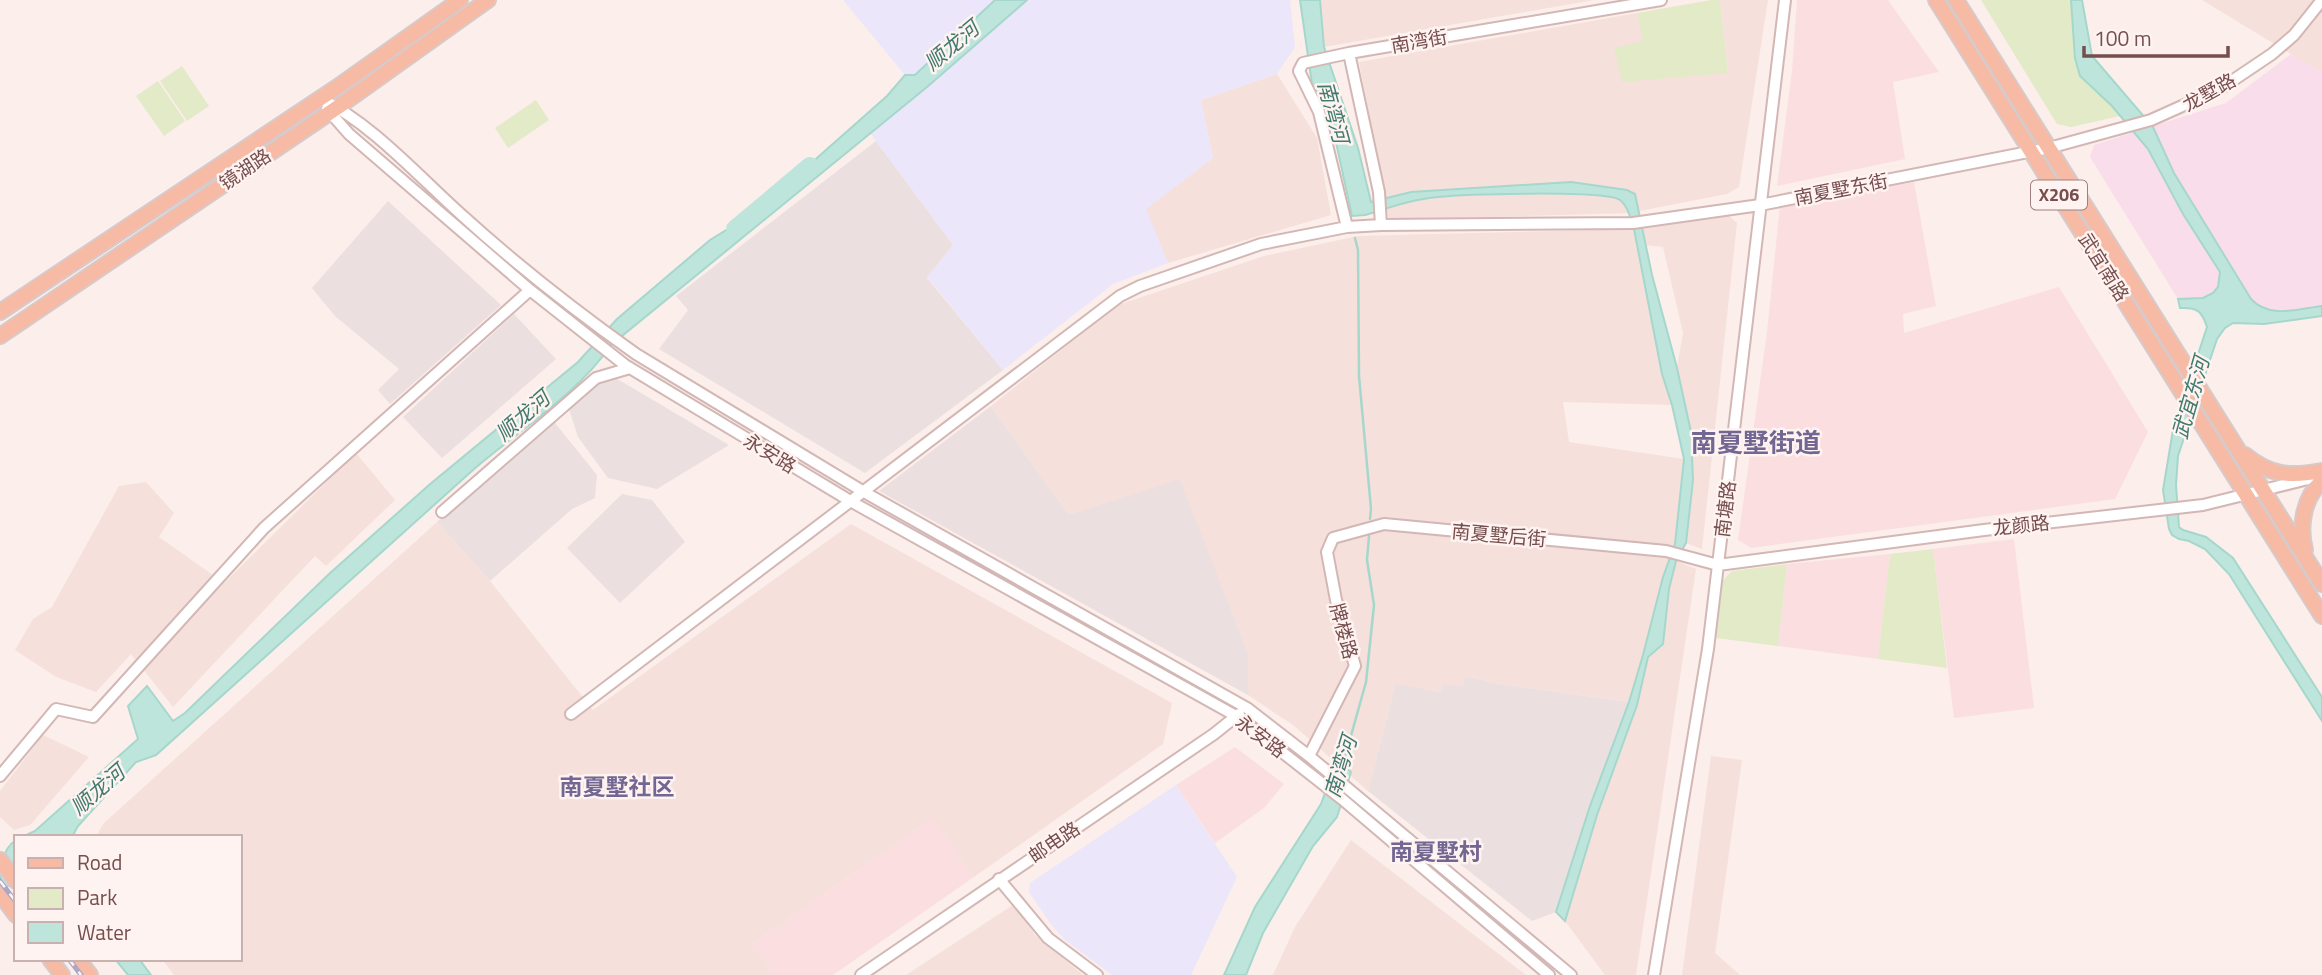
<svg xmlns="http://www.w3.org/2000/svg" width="2322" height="975" viewBox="0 0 2322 975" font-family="'Titillium Web','Noto Sans SC',sans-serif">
<rect width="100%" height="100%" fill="#fceeea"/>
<path fill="#f5e0db" d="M1320,0H1594L1324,47Z
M1720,0H1768L1739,187L1727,194L1629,213L1389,220L1359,62L1637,13L1644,41L1728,72Z
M2202,0H2322V73L2291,54Z
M1277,74L1317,138L1331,215L1168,263L1145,209L1213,158L1201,100Z
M1729,216L1737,223L1702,549L1686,543L1693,480L1691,432L1677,368L1683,333L1663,247L1645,245L1642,229Z
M1634,229L1662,374L1672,405L1563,402L1569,442L1684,459L1675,544L1663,577L1643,655L1629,702L1499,684L1466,676L1463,686L1442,693L1396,684L1368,791L1293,725L1248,695V654L1069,515L991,406L1118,305L1264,256L1358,236Z
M356,453L395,500L326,566L315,556L173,707L131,654L96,692L56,677L15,650L33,619L52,607L119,486L146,482L174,513L159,537L224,583Z
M437,522L490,581L593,710L851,524L1172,703L1163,744L974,877L933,818L752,944L773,975H174L162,959H240V837H96L103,824Z
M1676,561L1696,569L1636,975H1605L1565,921L1597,815L1637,705L1648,657L1663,643L1669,589Z
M43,735L89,757L30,825L14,830L0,817V791Z
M1711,756L1742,760L1715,953L1740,975H1682Z
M1351,840L1526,975H1273L1295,927Z
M1013,905L1035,935L1083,975H906Z"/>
<path fill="#fbdee0" d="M1797,0H1888L1939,72L1893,82L1905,159L1777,186L1792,71Z
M1914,182L1936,306L1903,314L1904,333L2059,287L2148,432L2115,499L1751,548L1738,540L1767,332L1780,205Z
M2014,539L2034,708L1954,718L1933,549Z
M1890,554L1878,659L1778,646L1787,564Z
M1235,747L1284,784L1264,808L1215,843L1176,785Z
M933,818L974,877L833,975H773L752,944Z"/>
<path fill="#ebe0df" d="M876,141L953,245L927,278L1003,370L865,473L659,349L688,310L676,296Z
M388,201L501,305L390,404L378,390L399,369L335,316L312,288Z
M514,314L556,359L442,458L403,417Z
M609,374L729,445L657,489L608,478L578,437L568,406Z
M991,406L1069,515L1180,479L1248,654V695L879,491Z
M551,418L597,475L595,498L572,509L490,581L437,522Z
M622,494L652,500L685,542L620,603L567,548Z
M1465,676L1499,684L1629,702L1590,806L1556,912L1532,921L1368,791L1396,683L1442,693L1443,684L1463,686Z"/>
<path fill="#ebe6f9" d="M843,0H995L915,75H905Z
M1027,0H1290L1295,47L1277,74L1201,100L1213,158L1146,209L1168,263L1113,284L1003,370L927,277L953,245L870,133L927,87Z
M1176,785L1237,877L1191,975H1112L1065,940L1050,923L1029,892L1030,883Z"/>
<path fill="#f9ddeb" d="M2291,54L2322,73V306L2276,312L2203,298L2178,299L2090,157L2094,145L2226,103Z"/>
<path fill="#e2eac8" d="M1711,0H1720L1728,73L1622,82L1614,48L1643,41L1637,13Z
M1981,0H2071L2077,69L2120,116L2071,127L2057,124Z
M182,66L209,106L187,121L160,81Z
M158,81L185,121L164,136L136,96Z
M536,100L549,120L508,148L495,128Z
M1933,549L1947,668L1878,659L1890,554Z
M1787,564L1778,646L1716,638L1723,580L1732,571Z"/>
<path fill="#bee5dc" stroke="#a5d7cc" stroke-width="2" d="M995,0H1027L927,87L611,345C576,396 519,430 473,470C367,565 262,660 156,755L136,762L78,826L72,837H22L35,831L138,739L128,706L147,686L173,721L185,713L329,574L429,485L578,362L617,319L710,240L757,211L887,96L905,75H915Z
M1300,0H1320L1324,47L1358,148L1371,202L1411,192L1571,182L1627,190L1635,194L1652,275L1677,368L1691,432L1693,480L1686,543L1676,561L1669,589L1663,644L1648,657L1637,705L1597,815L1565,921L1556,912L1590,806L1629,702L1643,655L1663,577L1675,544L1684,459L1672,405L1662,374L1634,229C1631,220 1628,206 1620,200C1605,190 1462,194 1438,197C1413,199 1388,208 1365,215L1352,216L1332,124L1312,84Z
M2071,0H2082L2092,56L2153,127L2174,173L2251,299C2269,319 2298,309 2322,306V316L2264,324L2233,323L2225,328L2217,339L2178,456L2176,485L2179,527L2183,530L2206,537L2233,558L2322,697V721L2229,574L2205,549L2189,541L2179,539L2172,535L2169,529L2163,490L2173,430L2207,327C2202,311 2197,307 2180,308L2178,299L2203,298L2213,293L2218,287L2220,272L2183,214L2148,149L2112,106L2080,76L2075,58Z
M1337,760L1351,772L1337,817L1313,846L1263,933L1246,975H1224L1255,907L1321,804Z
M16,840V879L0,893C0,872 0,850 16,840Z
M115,959H139L151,975H128Z"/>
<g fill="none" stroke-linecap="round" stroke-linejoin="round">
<path stroke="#a5d7cc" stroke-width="2.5" d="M1355,238L1358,250L1359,376L1371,509L1370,519
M1342,768L1366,682L1374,605L1367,560L1369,536"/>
<path stroke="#bee5dc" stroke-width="18" d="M735,229L810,166"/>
<g stroke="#d3b7b5" stroke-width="14">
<path id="minor" d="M319,98C372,123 420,178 464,217C518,266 577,312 636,354L864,492L1247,708L1309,756L1571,975
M327,109L349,134L530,290L625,365L852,502L1236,716L1342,799L1549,975
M1381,225L1379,192L1349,53L1661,0
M1347,227L1319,112L1299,71L1303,63L1349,53
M442,512L596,378L630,368
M571,714L1120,296L1140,286L1261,244L1347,227L1381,225L1633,223L1760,205L2049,148L2151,120L2220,89L2272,54L2294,35L2322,0
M1309,756L1355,666L1336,600L1327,552L1333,538L1384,524L1666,551L1718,565L1984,530L2203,505L2316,477
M0,776L56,709L93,717L264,528L530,290
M999,879L1048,938L1097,975
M861,975L1214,734L1239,714
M1654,975L1708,649L1785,0"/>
</g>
<g stroke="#d6caca" stroke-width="18">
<path id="major" d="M1936,0L2322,616
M1956,0L2322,584
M0,312L336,88L460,0
M0,336L338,107L488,0
M2245,455C2271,476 2290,477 2322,471
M2305,550C2299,527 2303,498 2322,481
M0,860L16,881
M0,894L16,915
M50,959L62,975
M78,959L90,975"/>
</g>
<use href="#minor" stroke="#fff" stroke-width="10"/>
<use href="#major" stroke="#f7baa5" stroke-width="14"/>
<g stroke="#aca7c6" stroke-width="5">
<path id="rail" d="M0,881L16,902
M69,959L81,975"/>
</g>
<use href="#rail" stroke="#fef3f0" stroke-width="2.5" stroke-dasharray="8" stroke-linecap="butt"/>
</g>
<g text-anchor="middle" stroke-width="5" stroke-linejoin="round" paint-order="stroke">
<rect fill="#fef3f0" stroke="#9f807f" stroke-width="2" x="2031" y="180.5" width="56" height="29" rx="5"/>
<g font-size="18" font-weight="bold" fill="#764e4e">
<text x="2059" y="201">X206</text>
</g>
<g font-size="19" fill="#764e4e" stroke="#fef3f0">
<text transform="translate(1419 41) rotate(-10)" y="7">南湾街</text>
<text transform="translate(2209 92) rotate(-29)" y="7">龙墅路</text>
<text transform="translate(245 169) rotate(-34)" y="7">镜湖路</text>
<text transform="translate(1841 189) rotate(-11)" y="7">南夏墅东街</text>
<text transform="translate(2104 267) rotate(58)" y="7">武宜南路</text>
<text transform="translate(770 453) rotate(31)" y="7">永安路</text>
<text transform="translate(1725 509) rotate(-83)" y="7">南塘路</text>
<text transform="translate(2021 525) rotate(-6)" y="7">龙颜路</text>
<text transform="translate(1499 535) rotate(5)" y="7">南夏墅后街</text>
<text transform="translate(1344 631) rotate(75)" y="7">牌楼路</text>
<text transform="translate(1261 736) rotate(37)" y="7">永安路</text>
<text transform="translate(1054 842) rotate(-34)" y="7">邮电路</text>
</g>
<g font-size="21" font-style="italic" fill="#417a6e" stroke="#fef3f0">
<text transform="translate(952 46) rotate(-40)" y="7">顺龙河</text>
<text transform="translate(1333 112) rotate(75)" y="7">南湾河</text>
<text transform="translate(2191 398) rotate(-74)" y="7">武宜东河</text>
<text transform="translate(523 416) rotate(-41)" y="7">顺龙河</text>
<text transform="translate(1341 767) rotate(-73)" y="7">南湾河</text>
<text transform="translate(98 790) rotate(-41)" y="7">顺龙河</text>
</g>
<g font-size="23" font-weight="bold" fill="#726692" stroke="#fef3f0">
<text x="617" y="795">南夏墅社区</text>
<text x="1436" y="860">南夏墅村</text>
</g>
<g font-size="26" font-weight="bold" fill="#726692" stroke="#fef3f0">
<text x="1756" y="452">南夏墅街道</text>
</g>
</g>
<rect x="14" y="835" width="228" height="126" fill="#fef3f0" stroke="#c8b1af" stroke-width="2"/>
<rect x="28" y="858" width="35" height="10" fill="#f7baa5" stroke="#c8b1af" stroke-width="2"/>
<text x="77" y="870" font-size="21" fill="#764e4e">Road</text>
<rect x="28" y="888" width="35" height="21" fill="#e2eac8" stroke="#c8b1af" stroke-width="2"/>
<text x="77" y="905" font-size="21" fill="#764e4e">Park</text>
<rect x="28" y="922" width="35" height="21" fill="#bee5dc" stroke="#c8b1af" stroke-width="2"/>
<text x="77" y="940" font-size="21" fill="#764e4e">Water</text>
<path d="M2084 46v10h144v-10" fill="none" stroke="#764e4e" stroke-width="3.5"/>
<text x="2094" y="46" font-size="21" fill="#764e4e" stroke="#fef3f0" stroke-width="5" paint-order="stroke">100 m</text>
</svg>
